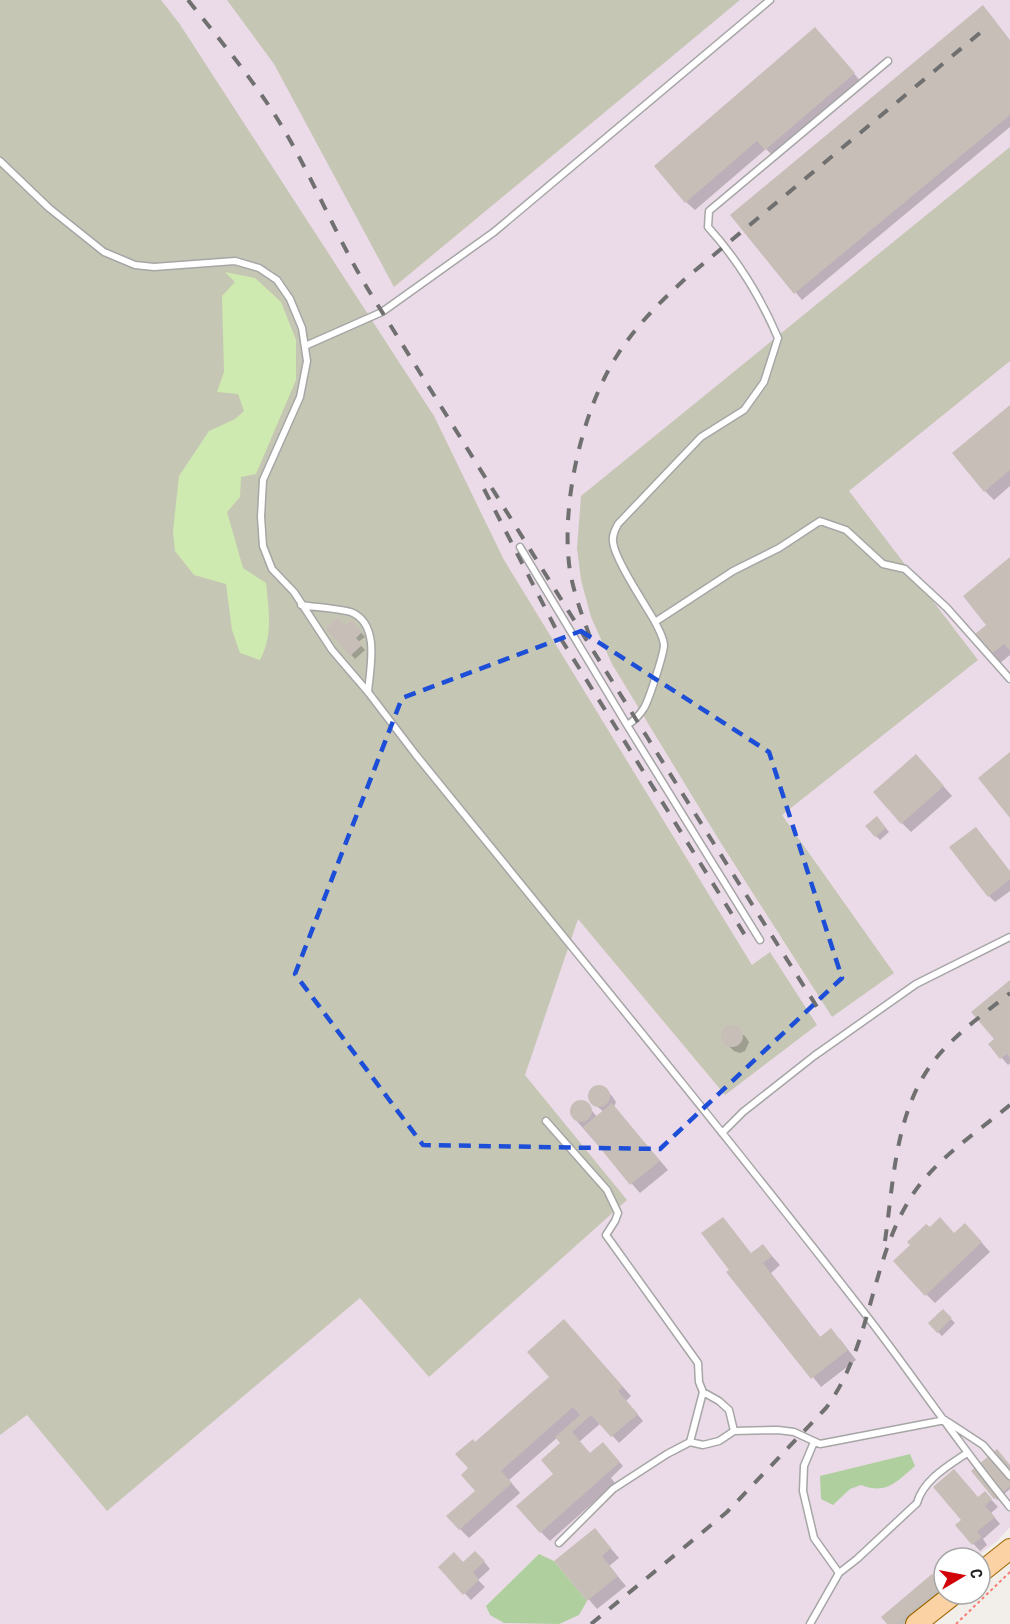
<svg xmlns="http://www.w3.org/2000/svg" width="1010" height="1624" viewBox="0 0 1010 1624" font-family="'Roboto Condensed',sans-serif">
<rect width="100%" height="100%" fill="#f2eee9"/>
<path fill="#ebdbe8" d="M0,0H1010V1527L997,1541L975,1558H944V1583L896,1624H0Z"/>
<path fill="#c6c6b4" d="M0,0H161L179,23L434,416L504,560L752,965L770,952L817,1025L725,1095L578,919L525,1075L627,1200L429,1377L360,1298L107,1511L27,1415L0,1435Z
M227,0H740L394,287L274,64Z
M1010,147V361L849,491L978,660L782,815L894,973L832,1017L719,840L612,664L591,617L581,580L577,548L581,496Z"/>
<path fill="#cfeab0" d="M225,272L255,278L281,302L296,340V380L256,474L241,477L240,497L227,512L243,568L266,583C269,611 273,635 260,660L240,653L232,630L226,584L194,575L175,551L173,531L179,476L209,431L235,419L244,411L238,394L217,392L224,372L222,296L235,282Z"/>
<path fill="#afd09e" d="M910,1454L915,1466C896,1482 887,1495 861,1485L850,1489L833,1505L821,1499L820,1476Z
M539,1554L554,1561L587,1601L579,1615L559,1624L504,1623L490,1615L486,1606Z"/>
<path fill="#0003" d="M824,38L862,83L775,158L766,149L695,210L686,202Z
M1010,40V127L802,300L732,215Z
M1010,407V486L994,500L985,491Z
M1010,559V655L1000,663L991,654L988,625Z
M352,622L365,637L358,642L365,650L355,659L328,629L345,628Z
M925,765L952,796L911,832L902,823Z
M881,822L889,832L880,840L876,836Z
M1010,871V891L995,902L989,896Z
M1010,982V1063L1008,1065L990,1044L996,1039Z
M733,1027L745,1036L749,1042L745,1051L740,1053L734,1051L727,1044L723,1036L726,1029Z
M596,1087L605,1089L612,1096L616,1102L614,1107L668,1170L640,1193L575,1119L571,1110L575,1104L582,1102L586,1103L597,1117L604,1112L594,1104L590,1098L591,1092Z
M974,1234L990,1252L935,1303L926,1294L955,1235Z
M763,1246L780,1265L771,1273L821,1338L840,1339L856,1360L821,1387L728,1272Z
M943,1311L955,1323L942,1336L930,1324Z
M573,1330L631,1396L626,1401L643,1421L619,1443L601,1423L579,1442L590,1454L603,1444L623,1466L611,1478L615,1483L550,1541L541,1532L563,1443L558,1437L509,1480L520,1493L469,1538L460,1529L477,1491L470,1468L475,1444L551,1377Z
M1010,1467V1489L997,1500L973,1471Z
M985,1493L998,1507L991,1513L1000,1524L983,1539L987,1545L980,1551L957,1526Z
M595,1530L619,1558L609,1566L626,1586L597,1609L556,1561Z
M482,1559L490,1569L478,1580L485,1587L471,1600L440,1567Z
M938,1583L944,1590L910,1624H889Z"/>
<path fill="#c7beb8" d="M983,5L1010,40V115L794,294L730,215Z
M815,27L855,73L765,150L757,141L685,203L654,166Z
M1010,405V470L984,492L952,453Z
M1010,557V651L1004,644L990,655L974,635L986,625L963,596Z
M338,618L345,626L352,620L362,632L356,638L362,645L350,656L326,629Z
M1010,752V818L978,778Z
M916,754L944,786L901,824L873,792Z
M877,816L886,828L875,837L865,826Z
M976,827L1010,871V879L988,897L949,847Z
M1010,980V1058L1007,1054L1000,1059L988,1044L994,1039L971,1012Z
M721 1036a11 11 0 1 1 22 0a11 11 0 1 1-22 0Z
M588 1096a11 11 0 1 1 22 0a11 11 0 1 1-22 0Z
M570 1111a11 11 0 1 1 22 0a11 11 0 1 1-22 0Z
M612,1103L660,1161L630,1185L583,1127Z
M723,1217L751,1253L763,1244L772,1256L763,1263L820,1337L831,1328L848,1350L811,1379L726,1272L729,1270L701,1233Z
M940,1217L954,1233L965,1223L982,1242L925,1296L893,1261L910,1245L907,1242L926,1224L930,1227Z
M943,1309L952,1318L937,1333L928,1323Z
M564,1319L623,1387L618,1391L638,1414L611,1437L591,1415L572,1432L590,1453L603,1442L620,1462L540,1533L516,1506L553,1474L541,1460L560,1443L555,1437L580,1415L573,1407L501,1471L512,1483L459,1530L446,1516L475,1491L461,1475L468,1468L455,1454L473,1439L475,1442L549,1377L527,1352Z
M997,1449L1010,1465V1486L994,1499L971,1471Z
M954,1469L978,1497L985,1491L992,1499L985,1506L995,1517L977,1532L982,1537L972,1545L955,1525L961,1520L933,1487Z
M595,1528L611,1548L602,1556L618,1576L587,1601L554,1561Z
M475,1551L485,1561L473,1572L479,1580L463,1595L438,1567L454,1552L463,1562Z
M932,1574L941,1586L896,1624H887L881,1617Z"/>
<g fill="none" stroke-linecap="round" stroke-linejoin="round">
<g stroke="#a6a6a6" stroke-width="9">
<path id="service" d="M888,61L709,211L708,227C737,259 761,298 778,338L764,382L744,410L701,437L618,524C615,530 612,535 613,542C615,560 645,604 655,622L733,571L779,548L820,521L846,530L883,564L905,569L947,608L1010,679
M0,161L49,208L104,252L135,265L154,267L235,261L259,268L277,280L290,299L302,328L307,361L300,397L263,480L261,517L263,546L272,569L294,592L332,650L368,692L416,755C567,941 719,1126 866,1315C915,1378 959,1445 1010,1507
M305,346L382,312L494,232L770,0
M520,547L627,725C634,721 639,716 644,708C649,700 664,653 664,645C663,636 659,630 655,622
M301,605C312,607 345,609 353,613C380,626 370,668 368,692
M627,725L760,940
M546,1121L607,1190L618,1213L615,1221L606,1235L698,1363L699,1382L703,1392L719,1401L729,1410L734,1431
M722,1133L743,1112L814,1056L916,984L1010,937
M948,1422L983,1445L1010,1476
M690,1442L703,1392
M814,1442L804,1466L803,1491L814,1538L839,1573
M559,1543L613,1489L667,1454L690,1442L703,1445L719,1441L734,1431L778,1430L794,1432L820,1444L945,1420
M810,1624L839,1573L857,1559L917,1503C923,1480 948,1466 967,1453"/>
</g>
<g stroke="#9e6401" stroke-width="22">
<path id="primary" d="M980,1573L1010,1549
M916,1624L954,1594"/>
</g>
<path stroke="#f97b72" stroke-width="2" stroke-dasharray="3 3" stroke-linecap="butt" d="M956,1624L1010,1572"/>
<use href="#service" stroke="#fff" stroke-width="6"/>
<use href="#primary" stroke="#fbd2a4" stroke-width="20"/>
<path stroke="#707070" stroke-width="4" stroke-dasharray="12 12" stroke-linecap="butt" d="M188,0C223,44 259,86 287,135C318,189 341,247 374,299C522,536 669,774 819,1010
M484,489L561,639L748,940
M590,637C582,615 574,594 570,571C560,506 582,409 618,354C636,326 660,302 685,279L987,27
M885,1241C894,1179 895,1108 937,1057C958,1032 985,1013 1010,993
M591,1624L727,1512L826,1408C871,1347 870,1266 908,1202C931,1162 975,1134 1010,1105"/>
</g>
<path fill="none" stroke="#1d4ed8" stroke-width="4.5" stroke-dasharray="12 8" stroke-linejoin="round" d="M581,631L769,752L842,978L660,1149L423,1145L295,974L402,698Z"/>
<g transform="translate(962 1576) rotate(80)"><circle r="28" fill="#ffffff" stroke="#a7a7a7" stroke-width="1.5"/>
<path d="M0-4.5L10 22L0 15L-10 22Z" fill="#d20209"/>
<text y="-9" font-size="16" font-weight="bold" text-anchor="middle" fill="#222222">С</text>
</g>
</svg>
